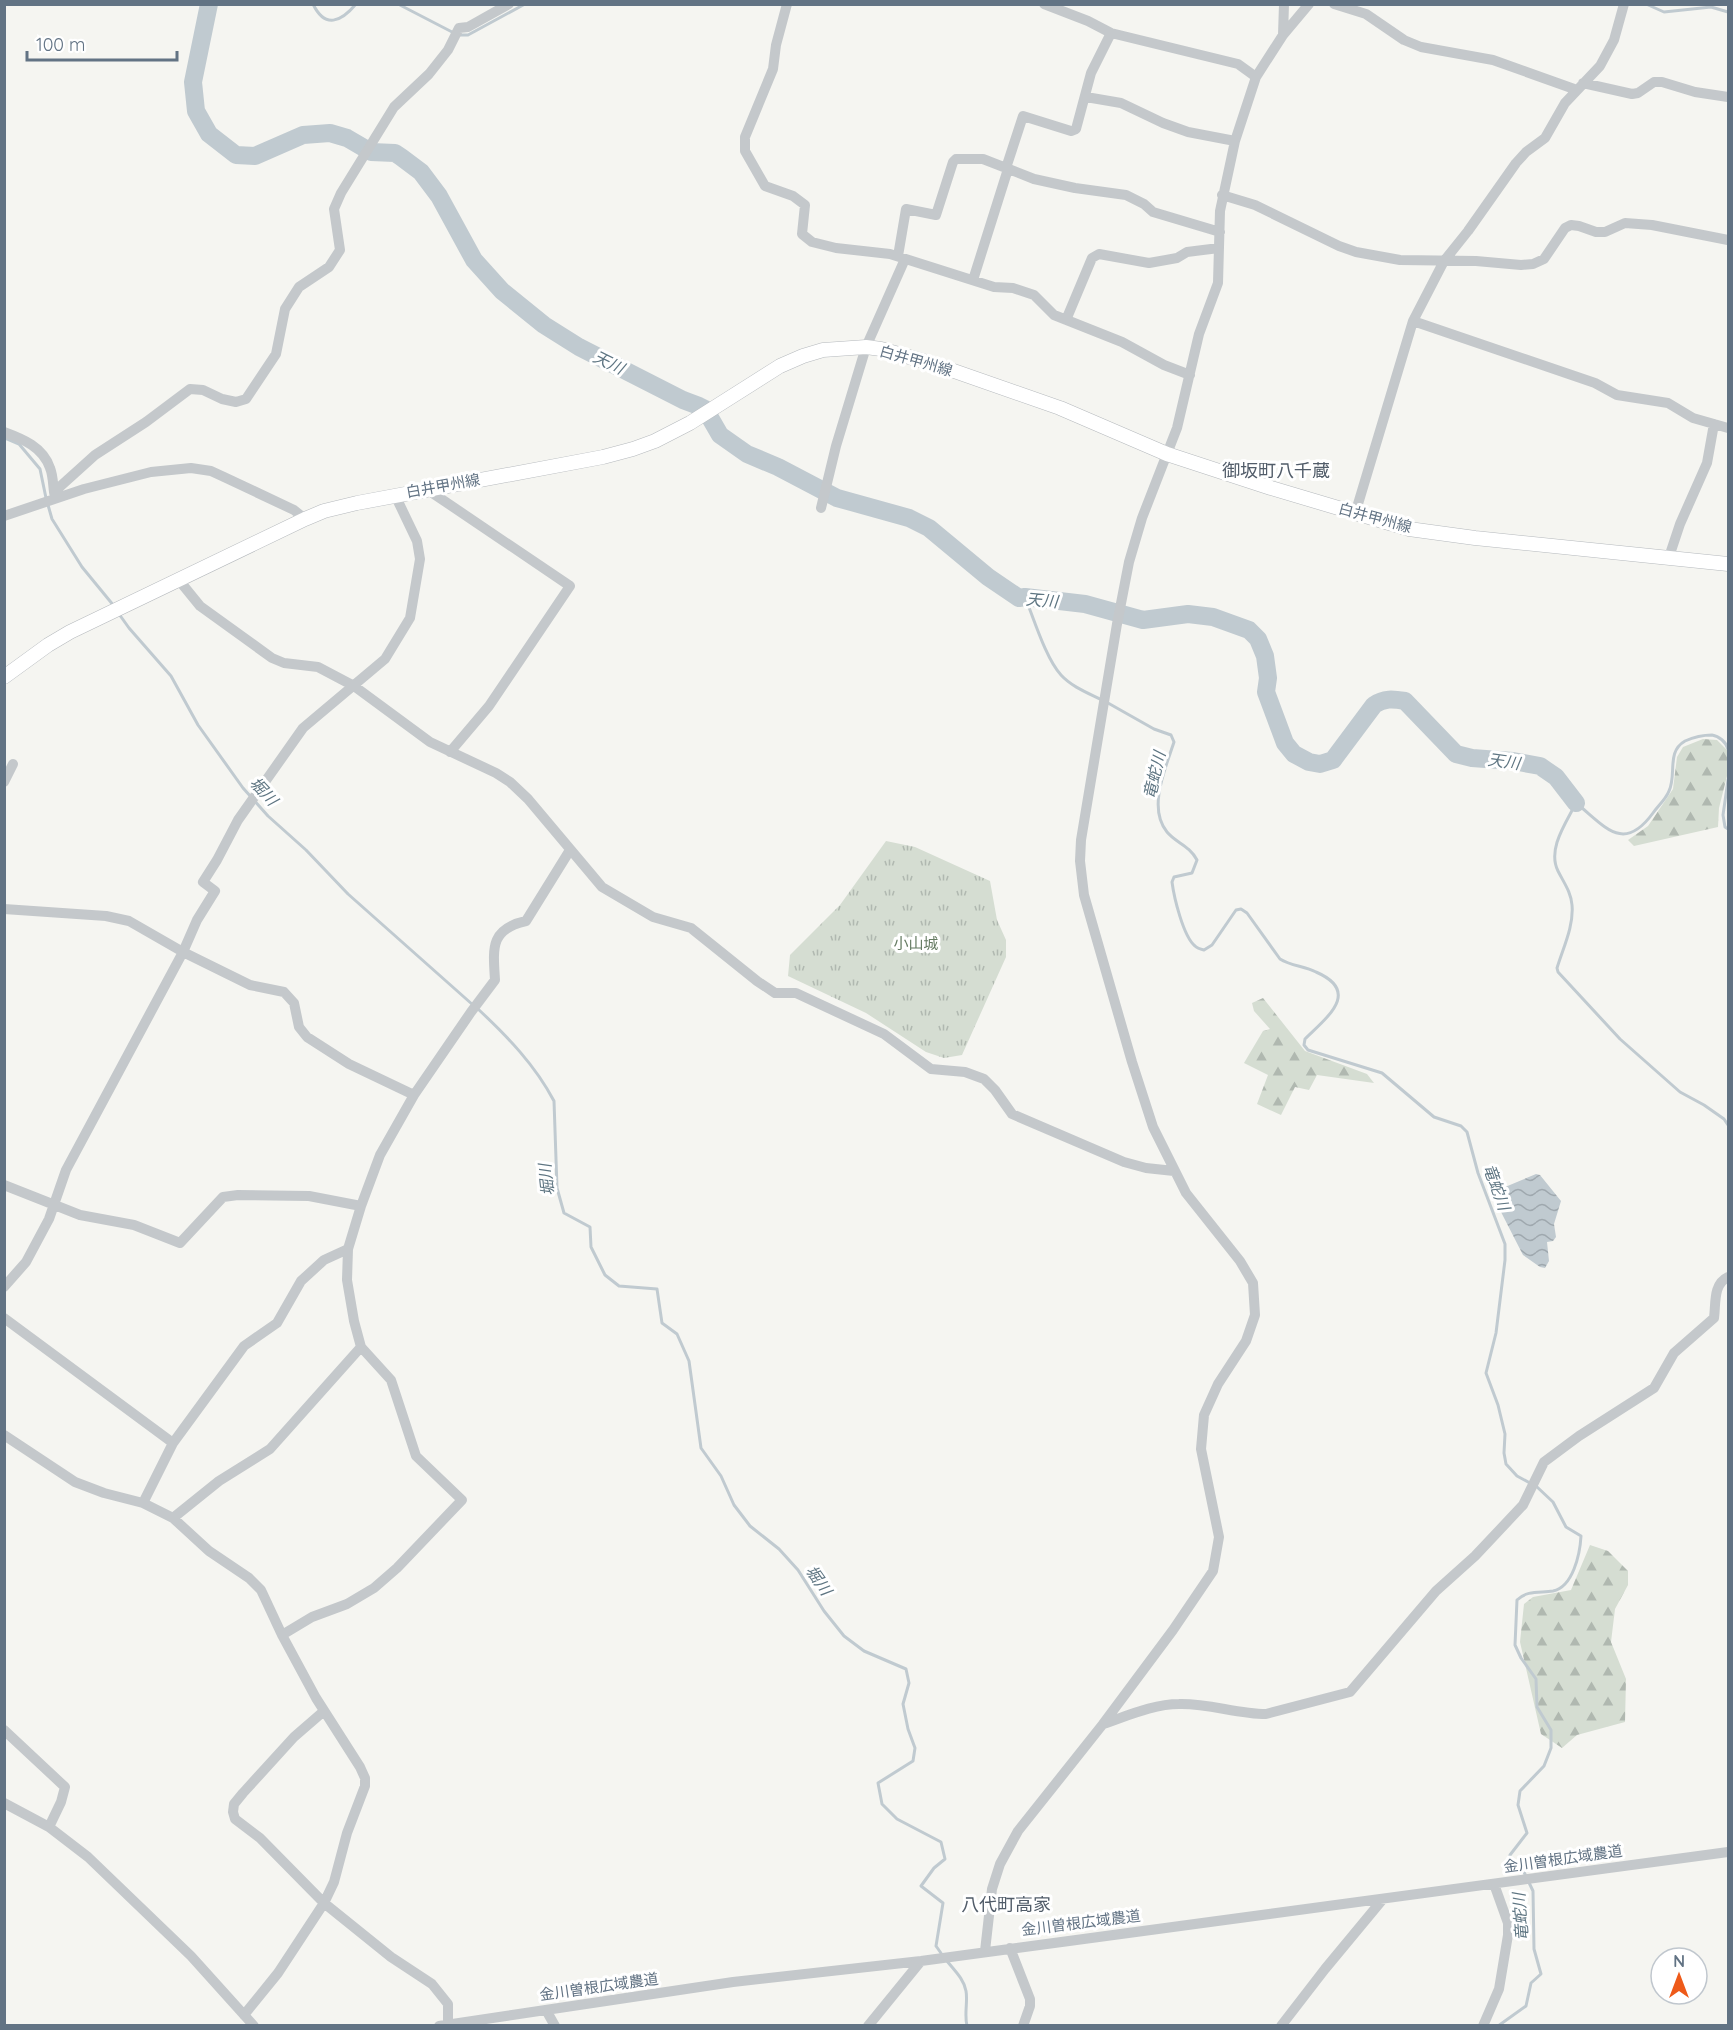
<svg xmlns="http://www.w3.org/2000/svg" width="1733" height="2030" viewBox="0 0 1733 2030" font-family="Quicksand,'Noto Sans JP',sans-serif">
<defs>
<pattern id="grass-tufts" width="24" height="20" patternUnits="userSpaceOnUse" patternTransform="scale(1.5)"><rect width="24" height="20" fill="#d5ddd2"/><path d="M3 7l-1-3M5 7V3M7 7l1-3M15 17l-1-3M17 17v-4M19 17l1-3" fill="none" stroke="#b0b8b0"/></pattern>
<pattern id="forest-firs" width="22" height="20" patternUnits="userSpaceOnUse" patternTransform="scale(1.5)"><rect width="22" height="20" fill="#d5ddd2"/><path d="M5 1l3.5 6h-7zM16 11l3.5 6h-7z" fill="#b0b8b0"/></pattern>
<pattern id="water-waves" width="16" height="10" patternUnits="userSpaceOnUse" patternTransform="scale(1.5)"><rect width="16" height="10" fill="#c0cad0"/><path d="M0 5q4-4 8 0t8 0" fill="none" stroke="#9fa8ae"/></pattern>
</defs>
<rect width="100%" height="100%" fill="#f5f5f1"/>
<path fill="url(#grass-tufts)" d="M886,841L915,847L990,881L997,920L1006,940V957L962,1055L944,1058L926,1052L866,1013L788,976L790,955L840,905Z"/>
<path fill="url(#forest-firs)" d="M1703,739L1717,740L1727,750L1728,772L1719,808L1718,827L1634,846L1628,840L1648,826L1673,789L1677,757L1683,747Z
M1263,998L1305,1051L1367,1074L1374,1083L1317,1075L1309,1090L1295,1087L1281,1115L1257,1104L1268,1075L1244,1063L1263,1031L1270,1029L1254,1011L1252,1003Z
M1590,1545L1608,1551L1628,1571V1585L1615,1609L1611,1642L1626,1679L1625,1722L1577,1735L1562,1748L1541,1734L1520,1642L1524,1604L1533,1597L1571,1590Z"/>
<path fill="url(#water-waves)" d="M1536,1174L1540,1175L1561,1201L1554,1224L1556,1237L1553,1241L1547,1242L1549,1261L1545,1268L1540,1267L1523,1255L1501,1212L1497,1195L1498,1190Z"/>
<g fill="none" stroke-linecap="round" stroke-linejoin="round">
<path stroke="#c0cad0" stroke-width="3" d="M313,4C325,29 341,22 356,4
M398,4L454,33
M1646,4L1664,12L1711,7L1728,12
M460,35H468L525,4
M5,438L19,444L40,469L46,498
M48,505L52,519L82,567L114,606
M1025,597C1034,619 1046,659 1061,675C1072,687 1088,693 1102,700
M119,614L129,628L171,676L198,725L243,788L268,816L306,850L348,894L473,1005
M1108,703L1154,729L1171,735L1174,742C1166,767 1147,808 1167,832C1176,843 1189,845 1197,860L1192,873L1174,877L1172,882C1174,897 1183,936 1195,946C1197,948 1200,949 1204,950L1212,945L1236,910L1241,909L1247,913L1280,959C1291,966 1304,966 1316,972C1362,992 1326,1018 1305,1039L1304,1045L1308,1050L1382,1073L1434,1117L1461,1126L1467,1132L1478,1173L1505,1244V1260L1496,1333L1486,1373L1498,1405L1505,1434L1504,1453L1506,1464L1517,1476L1530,1483
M1728,749C1726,742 1719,736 1712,735C1702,735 1694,737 1685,741C1666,752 1677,774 1669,791C1666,799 1658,806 1653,813C1623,854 1605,826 1576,803C1566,823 1547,849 1558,871C1564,883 1571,892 1572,905C1574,926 1563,948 1557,968L1558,972L1620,1039L1680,1092L1704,1105L1724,1119L1728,1125
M1728,780L1723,815L1725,827L1728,829
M478,1009C507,1036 535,1065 554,1101L557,1188L564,1213L590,1227L591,1247L605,1275L619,1286L657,1289L662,1323L677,1334L689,1361L701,1448L721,1476L734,1505L750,1526L779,1549L798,1570L824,1611L844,1636L864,1651L906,1669L909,1683L903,1704L908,1729L915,1748L913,1761L878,1783L882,1804L897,1819L941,1842L945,1859L934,1868L921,1886L943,1903L936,1946L943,1956
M947,1961C954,1970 964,1979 966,1991C968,2002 964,2014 967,2026
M1498,2026L1526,2006L1531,1983L1541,1974L1534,1949L1533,1891L1523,1870L1510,1863V1855L1527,1833L1518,1805L1520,1791L1544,1766L1551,1748V1730L1537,1707L1536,1679L1521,1658L1515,1645L1517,1600C1527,1590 1540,1593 1553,1591C1573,1587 1580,1554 1581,1536L1566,1527L1553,1502L1536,1486"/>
<path stroke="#c0cad0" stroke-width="18" d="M209,4L193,82L196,111L209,134L236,155L255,156L303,135L330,133L347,138L371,152L395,153L401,157L421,172L439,196L474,260L502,291L544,325L579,347L683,400L699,406L705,409L720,435L747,454L778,467L837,498L909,518L929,528L988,577L1019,598L1025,597L1085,604L1143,620L1188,614L1213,617L1249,630L1258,639L1265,656L1268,678L1266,692L1285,743L1294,754L1309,762L1320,764L1333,760L1374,705C1384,698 1393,699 1405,701L1456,754L1472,758L1513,761L1540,766L1556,777L1576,803"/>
<g stroke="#b5b9bd" stroke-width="15">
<path id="major" d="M4,677L48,645L70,632L305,519L324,511L357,503L603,457L633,449L655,441L690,423L780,366L803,356L823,350L866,347L881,349L934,364L1060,408L1167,454L1271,488L1409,529L1475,538L1728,564"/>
</g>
<path stroke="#c4c8cb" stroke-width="10" d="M787,4L776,45L773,69L745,137V151L765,186L793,196L805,205L802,234L812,242L836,248L890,254L994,287L1013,288L1034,295L1054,315L1122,342L1164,365L1190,375
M1044,4L1088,21L1111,33L1238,64L1256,77
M1334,4L1366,14L1404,40L1421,47L1493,60L1577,90
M1283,35L1284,4
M1583,83L1632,94L1638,93L1654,82H1662L1695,92L1728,97
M1086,97L1121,103L1163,123L1188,132L1235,141
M1006,168L1023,116L1071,131L1076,129L1091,73L1111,33
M1222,195L1255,205L1339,246L1356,252L1400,260L1476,261L1521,265L1533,264L1544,259L1565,228L1571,225L1579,226L1596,232H1605L1625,223L1652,225L1728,240
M898,256L906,209L936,215L953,162L956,159H983L1034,179L1075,188L1126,195L1144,204L1153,212L1220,232
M973,280L1008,169
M1066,320L1092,258L1099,254L1149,263L1177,258L1187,252L1219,248
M1413,321L1595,383L1617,395L1668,403L1693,418L1728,428
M4,432C23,439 43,447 50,468C53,475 53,485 54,492
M428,490L570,586L489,706L450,752
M55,498L54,492L95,455L146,422L190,389L203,390L222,399L236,402L246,399L276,354L285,309L299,287L329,267L340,250L334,209L341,193L394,107L429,74L448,50L459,28L468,27L509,4
M821,508L836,446L866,347L905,259
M1355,514L1413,321L1444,261L1468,231L1516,163L1526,152L1545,138L1565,103L1600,66L1614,40L1624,4
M4,516L84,489L151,472L191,468L211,471L224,477L294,510L305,519
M1669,557L1680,524L1707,463L1714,424
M178,579L200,606L272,658L284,663L318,667L354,686L430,742L496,773L510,782L528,799L602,887L653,917L691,928L757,981L775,993H796L884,1034L931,1069L965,1072L984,1079L995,1090L1012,1114L1124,1162L1146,1168L1174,1171
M4,782L13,764
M4,909L106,916L129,921L183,952L250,985L284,992L294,1003L299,1027L307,1037L349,1064L414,1095
M4,1185L80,1215L134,1225L180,1243L223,1197L238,1195L309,1196L361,1206
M4,1287L26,1262L49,1219L66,1170L183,952L197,920L215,891L203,882L217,860L238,820L303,728L385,659L410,618L420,559L417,541L395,495
M4,1318L173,1443
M4,1435L75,1482L104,1493L143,1503L173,1518L209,1551L249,1578L261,1590L282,1635L316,1698L360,1767L365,1778V1786L347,1833L334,1882L324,1903L278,1973L244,2015
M143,1503L173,1443L244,1346L277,1323L301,1281L324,1260L348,1249
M173,1518L219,1481L270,1449L361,1347
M282,1635L312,1617L347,1604L374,1588L397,1568L462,1500L416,1456L391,1380L361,1347L354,1321L347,1280L348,1249L361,1206L380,1155L414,1095L471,1012L495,980C493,948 490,929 526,921L570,850
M324,1711L294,1737L243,1793L234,1804L233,1812L235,1819L260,1838L324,1903L391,1957L432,1984L448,2004V2026
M1103,1724C1127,1716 1154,1704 1179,1704C1208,1703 1237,1714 1266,1714L1350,1692L1436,1591L1475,1556L1523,1505L1544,1462L1579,1436L1654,1388L1674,1353L1714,1318C1716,1303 1713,1284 1728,1277
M4,1730L65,1787L61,1802L49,1827
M4,1803L49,1827L88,1857L191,1956L254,2026
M1010,1948L1030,1999V2006L1023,2026
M985,1951L992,1889L1000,1864L1018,1831L1103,1724L1173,1630L1213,1571L1219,1537L1201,1449L1204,1415L1218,1384L1246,1341L1255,1315L1253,1283L1240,1261L1186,1193L1153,1127L1132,1062L1084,895L1080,861L1081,840L1117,624L1129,562L1142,518L1177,428L1199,334L1218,283L1220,211L1235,141L1256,77L1283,35L1309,4
M546,2010L555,2026
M439,2026L733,1982L921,1961L1728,1852
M868,2026L921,1961
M1281,2026L1325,1969L1383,1899
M1483,2026L1499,1989L1508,1935V1923L1494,1884"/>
<use href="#major" stroke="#fff" stroke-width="14"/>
</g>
<g text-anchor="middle" stroke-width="6" stroke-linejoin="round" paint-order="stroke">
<g font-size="15" fill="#627384" stroke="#fff">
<text transform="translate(916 361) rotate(16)" y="5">白井甲州線</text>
<text transform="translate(443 486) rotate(-10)" y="5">白井甲州線</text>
<text transform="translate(1375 518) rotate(15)" y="5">白井甲州線</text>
<text transform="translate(1563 1859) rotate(-8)" y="5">金川曽根広域農道</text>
<text transform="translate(1081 1923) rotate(-7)" y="5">金川曽根広域農道</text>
<text transform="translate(599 1987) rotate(-8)" y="5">金川曽根広域農道</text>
</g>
<g font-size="15" fill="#657b62" stroke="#fff">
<text x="916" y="949">小山城</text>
</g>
<g font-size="16" font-style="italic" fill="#5e7582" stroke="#fff">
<text transform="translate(609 362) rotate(26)" y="6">天川</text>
<text transform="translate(1042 600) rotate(5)" y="6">天川</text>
<text transform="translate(1504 761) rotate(8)" y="6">天川</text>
<text transform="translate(1154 775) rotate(-77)" y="6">竜蛇川</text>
<text transform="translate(264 791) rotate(47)" y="6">堀川</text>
<text transform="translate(546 1180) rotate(-96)" y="6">堀川</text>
<text transform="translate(1497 1187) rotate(70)" y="6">竜蛇川</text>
<text transform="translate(819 1580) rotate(55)" y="6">堀川</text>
<text transform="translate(1520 1917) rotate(-94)" y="6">竜蛇川</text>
</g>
<g font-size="18" fill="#515c69" stroke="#fff">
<text x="1276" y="477">御坂町八千蔵</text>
<text x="1006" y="1911">八代町高家</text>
</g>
</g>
<rect width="1733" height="2030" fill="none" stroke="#627384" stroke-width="12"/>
<g transform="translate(1679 1976)"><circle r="28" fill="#ffffff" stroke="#c0c7ce" stroke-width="1.5"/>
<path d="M0-4.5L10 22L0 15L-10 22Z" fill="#ee5a19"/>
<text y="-9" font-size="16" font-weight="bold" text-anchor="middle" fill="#627384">N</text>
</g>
<path d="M27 51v9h150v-9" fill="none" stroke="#627384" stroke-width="3"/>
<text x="36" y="51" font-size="18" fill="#627384" stroke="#ffffff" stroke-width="4.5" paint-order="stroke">100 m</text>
</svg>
